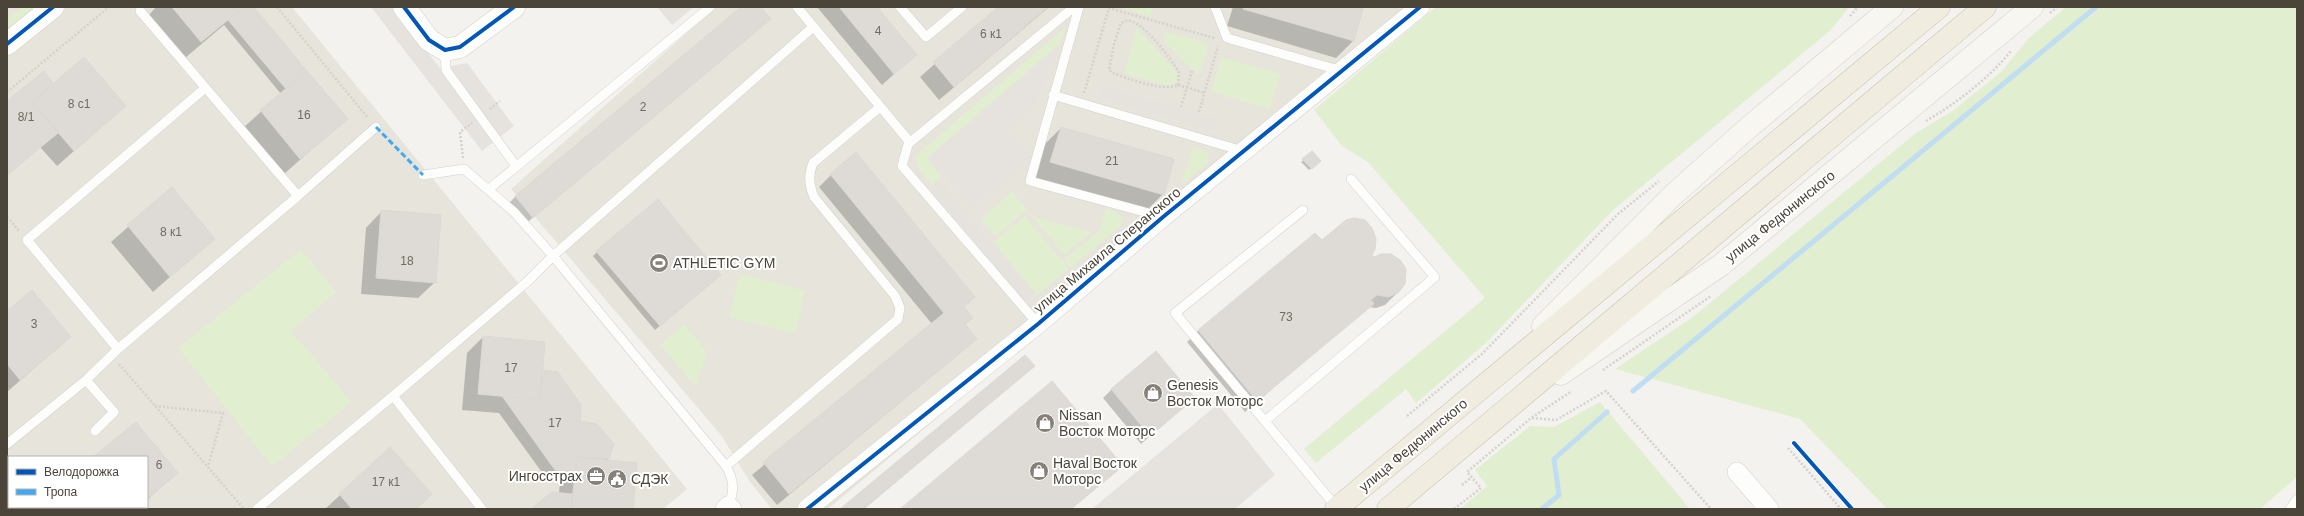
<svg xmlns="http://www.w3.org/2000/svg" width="2304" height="516" viewBox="0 0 2304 516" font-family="Helvetica,sans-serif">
<rect width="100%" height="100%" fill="#f4f2ee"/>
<path fill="#e7e4dc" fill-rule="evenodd" d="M7,7H292L687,489L663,509H7ZM9,457H147V507H9Z
M716,7H1429L828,509H772L750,482L721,435L511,189Z"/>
<path fill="#e1eecf" d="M22,7H36L7,31V19Z
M1118,7H1153L1150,16Z
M1436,7H1849L1831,30L1612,211L1486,343L1416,403L1406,389L1316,463L1304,449L1485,298L1368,162L1342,146L1314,110Z
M2066,7H2297V477L2260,509H1887L1800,419L1615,369L1693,317L1916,133L1951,112L2001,72L2029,38Z
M1066,27L1062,42L927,158L941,177L932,185L917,166L915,156Z
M1137,28L1178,74L1176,82L1169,86L1124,74Z
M1168,32L1204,42L1208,46L1200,72L1196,73L1166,43L1163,36Z
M1221,57L1281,74L1270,109L1211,92Z
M1193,147L1204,151L1208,155V163L1181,185Z
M1012,192L1027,209L996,236L981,219Z
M1106,209L1115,211L1123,219L1122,225L1071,268L1064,259L1099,231Z
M1025,216L1069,269L1037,295L993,242Z
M1032,216L1092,232L1064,255Z
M301,249L336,292L291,331L352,402L272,466L178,348Z
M740,274L805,291L795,333L729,317Z
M684,324L707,352L696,387L660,345Z
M1600,402L1690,509H1460L1487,486L1475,470L1530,426L1554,427Z"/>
<path fill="#e6e3df" d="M371,7H392L440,68L467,63L514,126L482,151Z
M657,7H694L672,25Z
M1060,45L1034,109L1008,130L1032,158L973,210L929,157Z
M1101,85L1219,119L1215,131L1097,98Z
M944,183L1034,296L1025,304L934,191Z
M1218,404L1275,475L1235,509H1092Z"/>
<path fill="#0003" d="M156,7H253L346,119L284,174L244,127L281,94L224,25L185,58L149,15Z
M743,7H760L761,27L523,226L507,205L515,197Z
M817,7H875L915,55L882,85Z
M999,7H1049L939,100L920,77Z
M1233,7H1354L1362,9L1353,41L1336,58L1227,26Z
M48,87L125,106L57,166L40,147L7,175V102Z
M1061,128L1163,194L1146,211L1034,179L1044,145Z
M1312,152L1319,161L1309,170L1301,162Z
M831,175L974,297L963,308L971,318L965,325L976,339L777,505L752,475L932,324L819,187Z
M172,188L214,238L153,292L111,242Z
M382,211L435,282L418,298L361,294L366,228Z
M1321,242L1371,255L1398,292L1385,305L1376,308L1369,307L1245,412L1187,342L1199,330Z
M597,252L715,279L655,330L593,256Z
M7,312L70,337L7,392Z
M483,337L541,373L608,459L606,461L632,509H533L559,494L560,480L546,478L499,413L462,410L467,353Z
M1034,366L864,509H841Z
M1112,389L1194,398L1141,444L1103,398Z
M136,423L177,473L147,500V457H95Z
M390,449L431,494L416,509H325Z
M93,507H139L136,509H95Z"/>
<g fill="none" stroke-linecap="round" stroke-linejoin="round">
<path stroke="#c0ddf1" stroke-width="5" d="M1633,391L2096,7
M1542,509L1559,495L1554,459L1607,412"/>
</g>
<path fill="#dedbd6" stroke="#dcd9d4" d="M172,7H244L201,42Z
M244,7H254L307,71L286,89L228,20Z
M741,7H761L771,19L533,218L515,196Z
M839,7H877L917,55L894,74Z
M998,7H1048L954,87L933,62Z
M1244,7H1357L1363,9L1354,41L1243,9Z
M84,57L126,106L74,151L32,102Z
M44,71L53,83L32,102L58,133L7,175V101Z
M307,71L348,119L300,159L260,110Z
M1061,127L1174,159L1164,195L1050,162Z
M1312,151L1321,161L1312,169L1302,159Z
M856,152L975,297L964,307L973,318L965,324L977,339L789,494L763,462L944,313L830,174Z
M172,187L215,239L170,277L127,225Z
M658,199L721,275L660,326L596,251Z
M381,210L441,215L436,283L376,278Z
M1354,218L1365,220L1372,228L1376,239L1375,249L1372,255L1374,257L1381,254H1391L1400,260L1406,269L1405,284L1398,293L1388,297L1377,295L1371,300L1374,304L1257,401L1198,330L1315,233L1322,240L1346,220Z
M32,290L71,337L20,380L7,364V311Z
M483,336L545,342L540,400L478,394Z
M1156,351L1195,398L1150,436L1111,389Z
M1025,355L1035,366L863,509H840Z
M542,370L558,372L581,405L580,421L597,424L614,444L609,459L577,457L575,473L555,470L502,396L540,400Z
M1052,381L1123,466L1071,509H900Z
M136,422L178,473L147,499V457H93Z
M390,447L432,494L416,509H352L339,494Z
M577,457L637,463L633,509H571Z
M552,492L572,494L571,509H531Z"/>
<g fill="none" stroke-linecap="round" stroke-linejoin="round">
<g stroke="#d2d0cb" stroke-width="10">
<path id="service" d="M797,7L909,141L902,166L1038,324
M900,7L926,37L962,7
M1079,7L1030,181L1163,217
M1215,7L1227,38L1342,71
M445,50L446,70L516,166
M1053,95L1243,151
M908,144L1074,7
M423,175L464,169L514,212L553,256L726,466C734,480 735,491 728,506
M489,189L710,7
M298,196L376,127
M1303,210L1175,313L1337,508
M118,349L27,240L204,89
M86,380L114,412L95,431
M1265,421L1435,277L1351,179
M7,444L86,380L118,349L298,196L140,11
M726,466L898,319L900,308L895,296L814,197C809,184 808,176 813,163L880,107
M257,509L393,396
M482,509L393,396L528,281L553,256L813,27
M2290,509L2297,499"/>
</g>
<g stroke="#d2d0cb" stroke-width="20">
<path id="minor" d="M1737,472L1769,509
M7,486L9,488
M25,507L27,509
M725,509L728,506L732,509
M807,509L1038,324L1163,217L1420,7"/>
</g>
<g stroke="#d2d0cb" stroke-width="23">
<path id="tertiary" d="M404,7L429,40L445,50L460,47L514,7
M7,44L53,7"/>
</g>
<g stroke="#d3cfc5" stroke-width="23">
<path id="secondary" d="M1543,326L1672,196L1748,128L1892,7
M1561,374L1721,265L2032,7"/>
</g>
<g stroke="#ccbfa9" stroke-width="23">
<path id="trunk" d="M1336,509L1939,7
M1388,509L1985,7"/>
</g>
<path stroke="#d3d2cc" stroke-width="2.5" stroke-dasharray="2 2" stroke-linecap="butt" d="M277,7L368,118
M2050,13L2057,7
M1850,16L1858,7
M1178,85L1179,72C1169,57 1146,24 1128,20L1121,23L1114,44L1109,70L1113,73C1128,79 1164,92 1178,85L1205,93
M7,92L109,7
M1084,93L1109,8L1214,38
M1181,107L1192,71
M490,109L500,101
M1199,112L1218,46
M1926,121C1958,102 1987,80 2011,51
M463,158L460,132L472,123
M7,217L19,231
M119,364L244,509
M1603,370L1711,296
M155,406L223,413L208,467
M1407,416L1483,353L1618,214L1659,181
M1532,418L1556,420L1606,391L1711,509
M1788,448L1841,509
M1462,485L1472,477
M61,507L63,509
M1454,509L1481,488L1467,472L1531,418L1572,391"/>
<use href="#service" stroke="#fdfdfc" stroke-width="9"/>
<use href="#minor" stroke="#fdfdfc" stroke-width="19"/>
<use href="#tertiary" stroke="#fdfdfc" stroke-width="22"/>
<use href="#secondary" stroke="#f7f6f1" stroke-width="22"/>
<use href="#trunk" stroke="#f0ece0" stroke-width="22"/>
<path stroke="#3fa9f5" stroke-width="3" stroke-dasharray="6 3" stroke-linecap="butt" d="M376,127L423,175"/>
<g stroke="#fff" stroke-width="6">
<path id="cycleway" d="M404,7L429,40L445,50L460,47L514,7
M7,44L53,7
M1794,443L1852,509
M807,509L1038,324L1163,217L1420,7"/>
</g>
<use href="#cycleway" stroke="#0057b8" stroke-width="4"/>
</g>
<defs>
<g id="stadium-disc" transform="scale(1)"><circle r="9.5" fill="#868178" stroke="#fff"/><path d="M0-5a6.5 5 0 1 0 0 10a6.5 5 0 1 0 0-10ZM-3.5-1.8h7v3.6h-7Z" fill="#fff"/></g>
<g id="shop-disc" transform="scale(1)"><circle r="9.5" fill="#868178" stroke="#fff"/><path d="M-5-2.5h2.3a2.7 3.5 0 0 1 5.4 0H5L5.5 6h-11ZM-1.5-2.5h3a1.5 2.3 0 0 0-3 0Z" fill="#fff"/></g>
<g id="office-disc" transform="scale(1)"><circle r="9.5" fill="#868178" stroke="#fff"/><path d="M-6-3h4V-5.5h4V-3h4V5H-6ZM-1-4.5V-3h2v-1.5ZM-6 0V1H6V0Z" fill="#fff"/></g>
<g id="civic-disc" transform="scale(1)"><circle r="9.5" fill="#868178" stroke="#fff"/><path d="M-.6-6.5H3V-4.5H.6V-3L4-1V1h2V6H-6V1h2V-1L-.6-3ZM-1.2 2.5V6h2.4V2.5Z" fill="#fff"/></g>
</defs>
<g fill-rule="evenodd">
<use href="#stadium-disc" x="659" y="263"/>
<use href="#shop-disc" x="1153" y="393"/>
<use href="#shop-disc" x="1045" y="423"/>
<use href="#shop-disc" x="1039" y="471"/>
<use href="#office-disc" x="596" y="476"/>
<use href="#civic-disc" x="617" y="479"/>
</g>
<g text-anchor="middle" stroke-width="4" stroke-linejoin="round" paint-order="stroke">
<g font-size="12" fill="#706a61">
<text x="878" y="35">4</text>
<text x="991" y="38">6 к1</text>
<text x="79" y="108">8 с1</text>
<text x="643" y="111">2</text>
<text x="304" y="119">16</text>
<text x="26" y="121">8/1</text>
<text x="1112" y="165">21</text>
<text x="171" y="236">8 к1</text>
<text x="407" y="265">18</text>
<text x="1286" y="321">73</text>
<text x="34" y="328">3</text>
<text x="511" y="372">17</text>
<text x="555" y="427">17</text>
<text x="159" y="469">6</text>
<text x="386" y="486">17 к1</text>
</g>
<g font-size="14" fill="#4b4439" stroke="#fff">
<text transform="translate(1780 216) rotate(-39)" y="5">улица Федюнинского</text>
<text transform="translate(1107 250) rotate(-40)" y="5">улица Михаила Сперанского</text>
<text transform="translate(1413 445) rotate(-40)" y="5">улица Федюнинского</text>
</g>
<g font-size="14" fill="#4b4439" stroke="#fff" text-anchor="start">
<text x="673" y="268">ATHLETIC GYM</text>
<text x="1167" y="390">Genesis<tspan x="1167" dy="16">Восток Моторс</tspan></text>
<text x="1059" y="420">Nissan<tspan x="1059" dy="16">Восток Моторс</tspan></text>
<text x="1053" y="468">Haval Восток<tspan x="1053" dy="16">Моторс</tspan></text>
<text x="582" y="481" text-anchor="end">Ингосстрах</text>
<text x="631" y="484">СДЭК</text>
</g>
</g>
<rect width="2304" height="516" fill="none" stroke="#4b4439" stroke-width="16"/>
<rect x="8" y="456" width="140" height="52" fill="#ffffff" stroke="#b7b4b0"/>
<rect x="16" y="469" width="20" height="6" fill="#0057b8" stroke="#b7b4b0"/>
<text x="44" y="476" font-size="12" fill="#4b4439">Велодорожка</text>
<rect x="16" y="489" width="20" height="6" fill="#3fa9f5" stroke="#b7b4b0"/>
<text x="44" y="496" font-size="12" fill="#4b4439">Тропа</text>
</svg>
